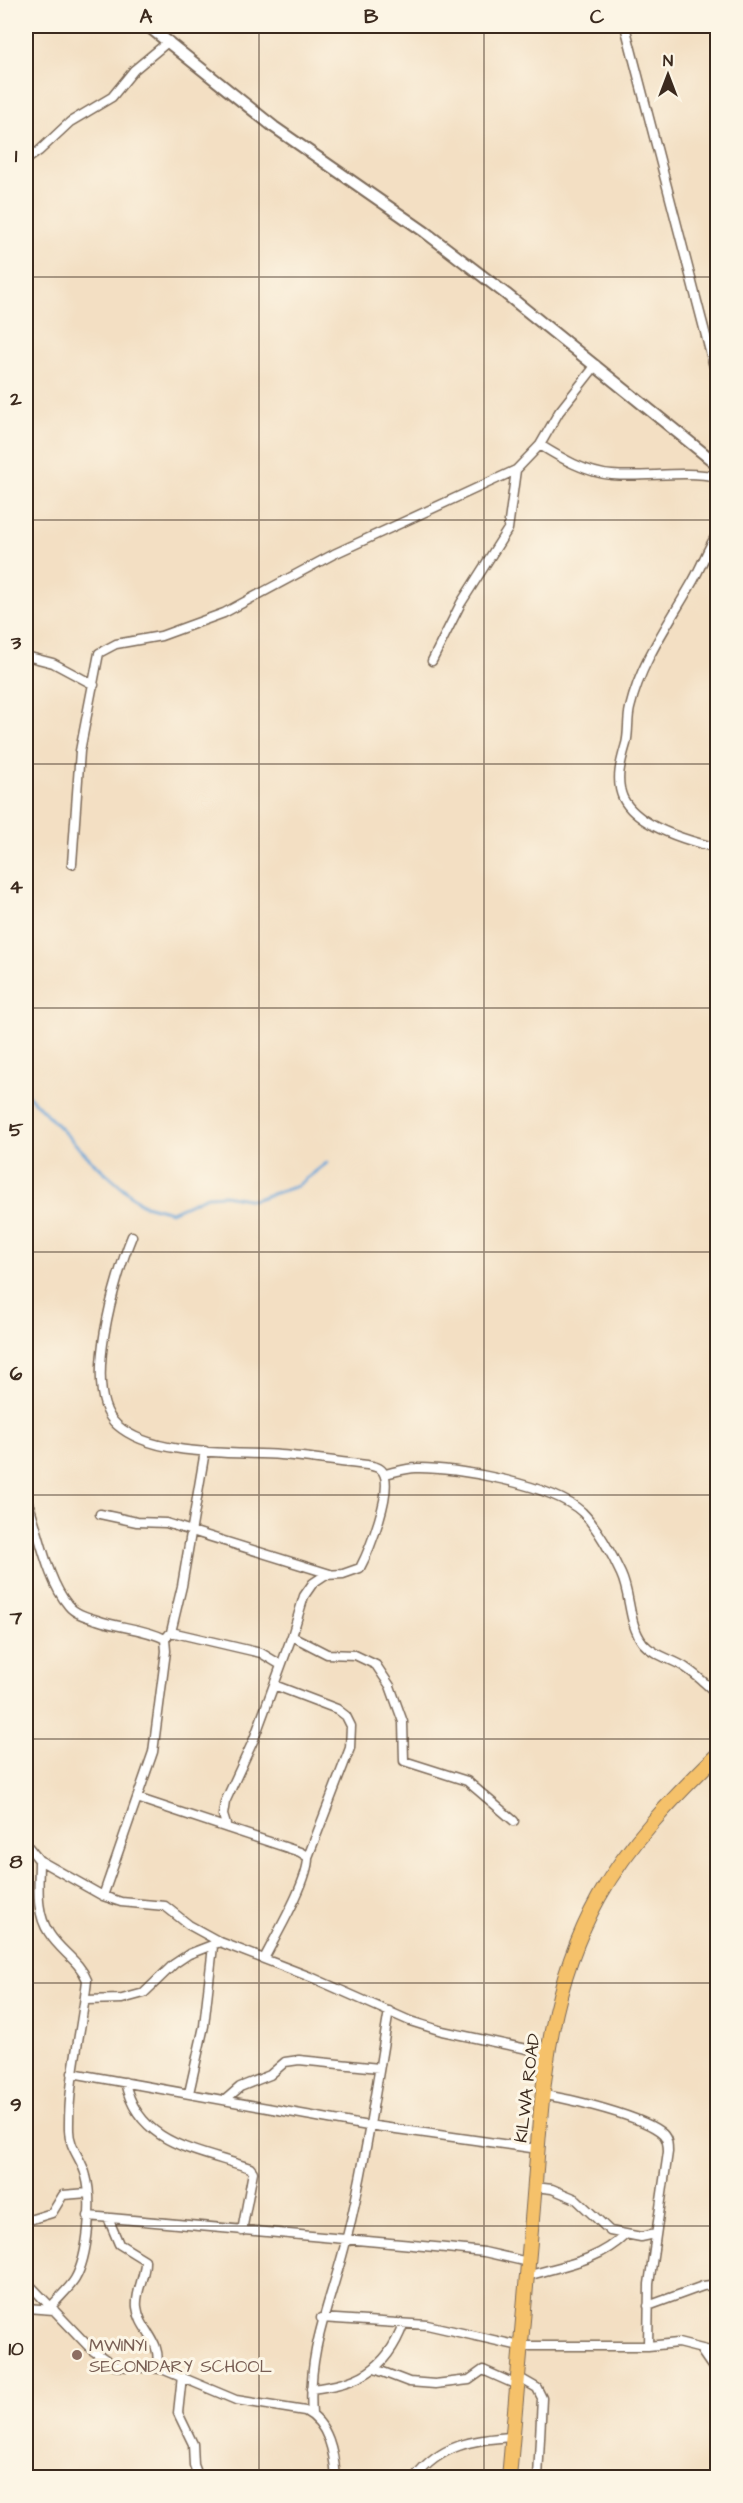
<svg xmlns="http://www.w3.org/2000/svg" width="743" height="2503" viewBox="0 0 743 2503" font-family="'Architects Daughter',sans-serif">
<rect width="100%" height="100%" fill="#fcf5e5"/>
<filter id="ink" filterUnits="userSpaceOnUse"><feTurbulence type="fractalNoise" baseFrequency=".0167" numOctaves="2"/><feDisplacementMap in="SourceGraphic" scale="12" xChannelSelector="R" yChannelSelector="G"/><feConvolveMatrix kernelMatrix="1 2 1 2 8 2 1 2 1" color-interpolation-filters="sRGB"/></filter>
<filter id="wash" filterUnits="userSpaceOnUse"><feTurbulence type="fractalNoise" baseFrequency=".008" numOctaves="4" result="noise"/><feDisplacementMap in="SourceGraphic" scale="24" xChannelSelector="R" yChannelSelector="G"/><feGaussianBlur stdDeviation="1.35" result="paint"/><feColorMatrix in="noise" values="0 0 0 0 0 0 0 0 0 0 0 0 0 0 0 0 0 1.4 0 .05"/><feComposite in="paint" operator="in"/></filter>
<g filter="url(#wash)">
<rect width="100%" height="100%" fill="#f3dfc3"/>
<g fill="none" stroke-linecap="round" stroke-linejoin="round">
<path stroke="#65a1d6" stroke-width="3" d="M26,1093L92,1161L141,1204L171,1212L207,1196L224,1195L253,1200L297,1186L328,1162"/>
</g>
</g>
<g filter="url(#ink)">
<g fill="none" stroke-linecap="round" stroke-linejoin="round">
<g stroke="#7b6958" stroke-width="11">
<path id="minor" d="M625,26L718,382
M26,160L39,151L70,122L112,97L134,70L169,41
M540,445C561,458 586,473 612,475C647,478 682,470 718,477
M718,532C708,548 702,565 693,581C670,622 641,661 630,708C627,720 629,733 626,744C621,761 615,780 623,798C637,826 688,841 718,848
M26,656L53,663L94,685
M432,661L461,603L508,529L516,470
M72,864L80,751L99,653L116,644L161,636L224,613L334,554L516,470L540,445L559,412L596,365
M132,1236C116,1275 80,1392 117,1425C153,1457 233,1452 280,1455C309,1457 338,1462 367,1465C373,1466 380,1467 383,1472C394,1489 369,1551 360,1568L343,1574L325,1575L313,1583L304,1596L292,1636L254,1739L225,1802L223,1815L227,1828
M385,1474C395,1472 406,1468 416,1468C456,1467 553,1485 582,1512C597,1527 612,1554 621,1574C631,1595 628,1624 643,1643C654,1656 673,1659 686,1668C698,1676 708,1686 718,1695
M26,1497C39,1529 46,1579 68,1605C75,1614 87,1617 97,1620C119,1628 144,1628 165,1639
M100,1514L137,1522L166,1523L330,1574
M171,1632L261,1653L281,1665
M292,1636L327,1654L355,1655L376,1665L390,1686L403,1722L404,1761L467,1781L514,1821
M165,1639L171,1632L182,1586L205,1451
M274,1685L337,1709L346,1716L351,1726L350,1748L308,1857
M137,1798L300,1852L308,1857C309,1880 275,1937 264,1959
M26,1844L39,1860L103,1896L121,1902L165,1906L189,1925L220,1942L313,1978L410,2021L442,2031L546,2053
M39,1860C39,1885 35,1912 49,1933C60,1951 79,1960 87,1980C82,2030 68,2079 69,2130C69,2148 82,2159 86,2176C93,2201 88,2257 75,2279C69,2289 58,2298 51,2307
M103,1896L153,1752L166,1651L165,1639
M85,2000L122,1999L144,1993L174,1964L189,1954L220,1942
M72,2073L368,2126
M125,2082C138,2145 198,2150 250,2168L253,2172L242,2231
M189,2093L204,2026L213,1946
M542,2095C568,2098 646,2117 663,2134C668,2139 668,2146 668,2152L649,2284L648,2346
M225,2100L240,2087L270,2075L285,2062L299,2060L379,2068
M368,2125L538,2149
M535,2187L552,2189L576,2199L610,2231L641,2237L655,2234
M88,2216L446,2248L484,2252L528,2262
M108,2218L119,2244L145,2260C146,2276 135,2291 137,2307C140,2332 162,2338 157,2368
M26,2221L52,2213L63,2195L88,2193
M527,2276C563,2265 597,2262 625,2235
M26,2281L92,2350L115,2366L162,2369L236,2400L305,2411C329,2423 334,2453 336,2478
M648,2306L703,2286L718,2284
M26,2308L54,2310
M321,2318L427,2325L520,2346H648L678,2343L718,2353
M700,2349L718,2375
M375,2369L409,2382L435,2384L469,2380L483,2370L517,2385
M182,2376L178,2413L193,2444L194,2465L199,2478
M518,2377L537,2388L542,2398L538,2478
M311,2389C357,2384 386,2371 403,2325
M312,2414C307,2349 331,2302 346,2241C365,2166 376,2087 389,2011
M415,2478C440,2445 474,2439 513,2437"/>
</g>
<g stroke="#7b6958" stroke-width="14">
<path id="tertiary" d="M148,26L274,127L425,232L506,294L718,465"/>
</g>
<g stroke="#7b6958" stroke-width="16">
<path id="trunk" d="M509,2478C516,2391 525,2305 532,2219C542,2107 542,1999 599,1897C629,1843 674,1797 718,1754"/>
</g>
<use href="#minor" stroke="#fff" stroke-width="8"/>
<use href="#tertiary" stroke="#fff" stroke-width="10"/>
<use href="#trunk" stroke="#f5c16b" stroke-width="14"/>
</g>
</g>
<path fill="none" stroke="#3b2a1e" stroke-width="1.5" stroke-opacity="0.55" d="M259,26V2478M484,26V2478M26,277H718M26,520H718M26,764H718M26,1008H718M26,1252H718M26,1495H718M26,1739H718M26,1983H718M26,2226H718"/>
<circle fill="#8d6e63" stroke="#fcf5e5" stroke-width="2" cx="77" cy="2355" r="6"/>
<g text-anchor="middle" stroke-width="6" stroke-linejoin="round" paint-order="stroke">
<g font-size="18" fill="#3b2a1e" stroke="#fcf5e5">
<text transform="translate(527 2088) rotate(-83)" y="6">KILWA ROAD</text>
</g>
<g font-size="18" fill="#785e54" stroke="#fcf5e5" text-anchor="start">
<text x="89" y="2351">MWINYI<tspan x="89" dy="21">SECONDARY SCHOOL</tspan></text>
</g>
</g>
<rect width="743" height="2503" fill="none" stroke="#fcf5e5" stroke-width="66"/>
<g transform="translate(668 75)" stroke="#fcf5e5" stroke-width="4.5" paint-order="stroke">
<path d="M0-4.5L10 22L0 15L-10 22Z" fill="#3b2a1e"/>
<text y="-9" font-size="16" font-weight="bold" text-anchor="middle" fill="#3b2a1e">N</text>
</g>
<rect x="33" y="33" width="677" height="2437" fill="none" stroke="#3b2a1e" stroke-width="2"/>
<g font-size="20" text-anchor="middle" font-weight="bold" fill="#3b2a1e">
<text x="146" y="23">A</text>
<text x="371" y="23">B</text>
<text x="597" y="23">C</text>
<text x="16" y="162">1</text>
<text x="16" y="405">2</text>
<text x="16" y="649">3</text>
<text x="16" y="893">4</text>
<text x="16" y="1136">5</text>
<text x="16" y="1380">6</text>
<text x="16" y="1624">7</text>
<text x="16" y="1868">8</text>
<text x="16" y="2111">9</text>
<text x="16" y="2355">10</text>
</g>
</svg>
